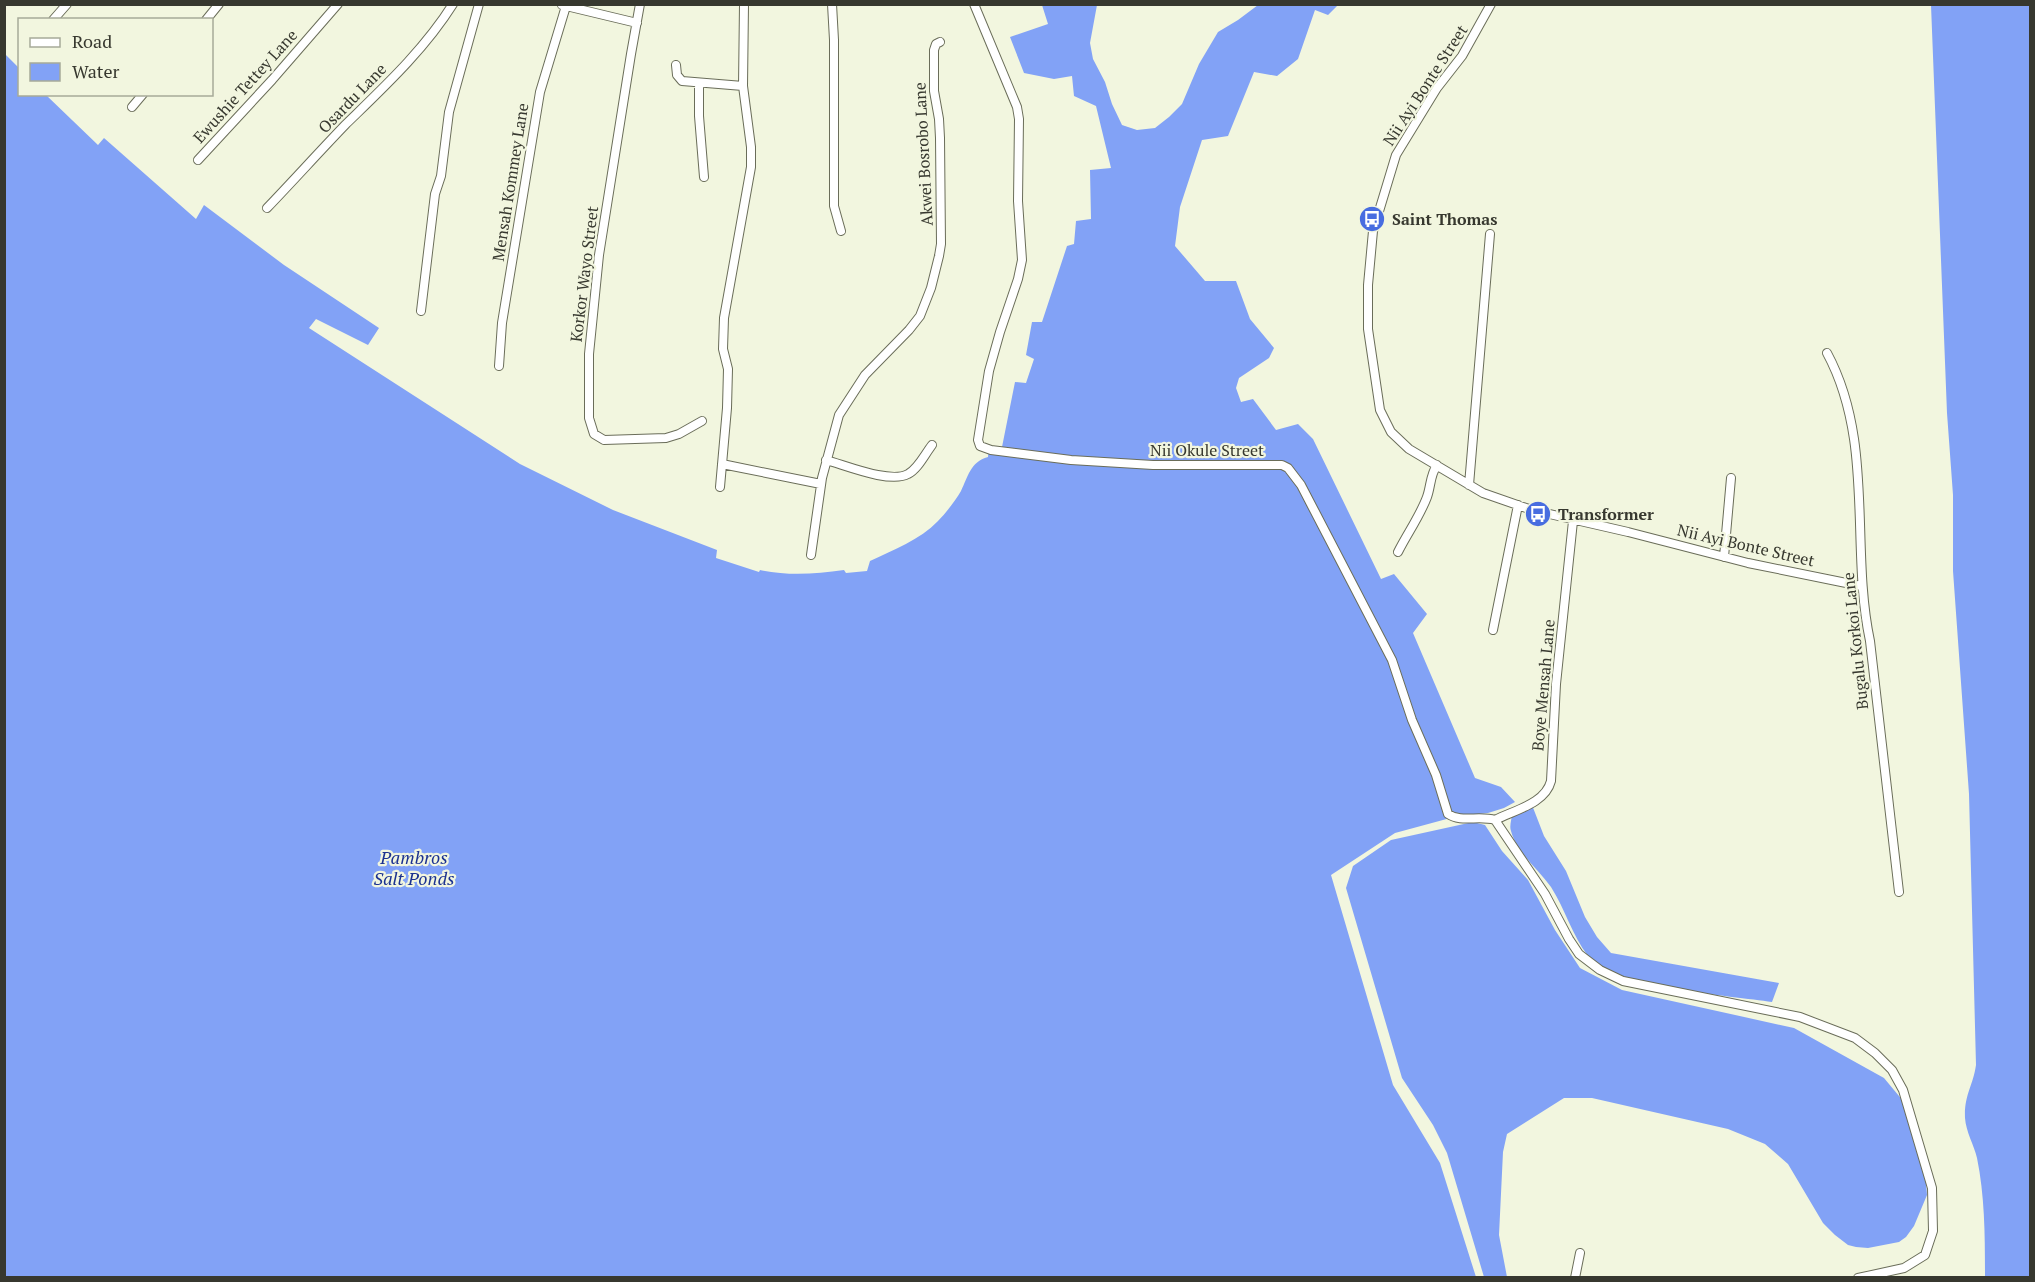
<svg xmlns="http://www.w3.org/2000/svg" width="2035" height="1282" viewBox="0 0 2035 1282" font-family="'PT Serif',serif">
<rect width="100%" height="100%" fill="#f2f6df"/>
<path fill="#82a2f6" d="M1042,5H1097L1090,43L1093,59L1105,82L1112,104L1122,125L1137,130L1155,128L1169,117L1182,104L1199,64L1218,32L1238,20L1258,5H1338L1328,15L1315,10L1298,59L1277,76L1254,72L1228,136L1202,140L1180,207L1175,246L1205,281H1236L1250,319L1274,348L1269,358L1239,378L1236,388L1241,402L1253,399L1276,430L1298,424L1313,439L1381,579L1394,574L1427,614L1413,633L1475,778L1501,787L1515,802L1504,808L1488,813L1454,817L1395,833L1331,875L1393,1085L1440,1163L1476,1277H5V54L19,68L20,94L46,95L98,145L104,138L196,219L204,205L284,265L379,328L368,345L316,319L309,328L520,464L613,510L717,550L716,558L759,572L760,570C789,576 815,574 844,570L846,573L867,571L870,561C893,550 920,540 938,521C946,513 955,501 961,491C968,477 970,462 988,457L989,446L1002,447L1015,382L1026,383L1034,359L1026,355L1032,322H1042L1067,246L1074,244L1076,221L1091,219L1090,170L1111,168L1096,106L1074,96L1072,76L1054,79L1024,73L1010,37L1048,24Z
M1931,5H2030V1277H1985C1985,1237 1985,1197 1977,1158C1974,1145 1966,1132 1965,1118C1964,1095 1973,1086 1976,1065L1969,794L1953,571V495L1947,413Z
M1532,805L1544,836L1566,871L1585,917L1597,937L1611,953L1779,983L1772,1002C1733,996 1610,987 1588,956C1572,935 1565,909 1551,887C1538,869 1517,853 1511,831C1509,826 1512,819 1512,813Z
M1473,822L1485,825L1502,851L1528,880L1555,930L1580,968L1622,990L1794,1028L1884,1078L1904,1102L1915,1145L1925,1170L1927,1195L1914,1226L1906,1237L1899,1242L1868,1248L1856,1247L1848,1245L1835,1235L1823,1223L1788,1164L1765,1144L1728,1129L1592,1098H1564L1507,1134L1503,1152L1499,1235L1507,1277H1484L1447,1153L1433,1125L1402,1078L1346,888L1353,866L1391,840Z"/>
<g fill="none" stroke-linecap="round" stroke-linejoin="round">
<g stroke="#6a6d59" stroke-width="10">
<path id="minor" d="M640,4L631,54L599,255L589,354V418L594,434L604,440L666,438L679,434L702,421
M832,4L834,40V206L841,231
M974,4L1017,107L1019,119L1018,201L1022,260L1018,279L1000,332L989,371L978,440L980,446L991,450L1071,460L1153,465H1282L1288,468L1301,485L1392,660L1412,720L1436,775L1448,814C1461,823 1479,815 1495,820L1545,894L1569,939L1579,954L1600,970L1623,981L1800,1017L1855,1038L1875,1053L1892,1070L1903,1090L1932,1188L1933,1231L1925,1255L1904,1268L1858,1278
M1491,4L1462,56L1437,88L1396,155L1373,231L1368,285V329L1380,410L1391,432L1409,449L1483,493L1532,510L1628,532L1748,563L1861,586
M562,5L637,23
M53,20L67,4
M206,20L219,4
M676,65L677,75L682,81L743,86
M699,83V116L704,177
M132,107L143,94
M198,160L272,80L338,4
M267,208C293,181 319,152 346,124C384,87 424,50 453,4
M421,311L435,194L441,176L449,112L479,4
M1827,353C1875,442 1850,547 1870,641L1899,892
M499,366L502,323L540,92L566,6
M826,460C845,465 890,484 908,474C918,469 925,454 932,445
M722,464L821,484
M1469,485L1490,234
M720,487L727,408L728,369L723,349L724,318L751,167V147L743,86L744,4
M1398,552C1407,534 1420,516 1427,497C1431,486 1430,475 1437,465
M811,555L822,478L839,415L865,375L909,330L920,316L931,288L939,256L941,244L940,138L939,119L934,91V50L936,44L940,42
M1724,557L1731,478
M1493,630L1518,505
M1495,820C1514,810 1545,804 1551,781L1556,684L1573,521
M1575,1278L1580,1253"/>
</g>
<use href="#minor" stroke="#fff" stroke-width="8"/>
</g>
<defs>
<g id="bus-disc" transform="scale(1.35)"><circle r="9.5" fill="#486de0" stroke="#f2f6df"/><path d="M-5-6H5V4H4V6H2V4H-2V6H-4V4H-5ZM-3.5-4V0h7V-4ZM-3.5 1.2v1.5H-2V1.2ZM2 1.2v1.5H3.5V1.2Z" fill="#fff"/></g>
</defs>
<g fill-rule="evenodd">
<use href="#bus-disc" x="1372" y="219"/>
<use href="#bus-disc" x="1538" y="514"/>
</g>
<g text-anchor="middle" stroke-width="4.5" stroke-linejoin="round" paint-order="stroke">
<g font-size="16" fill="#37382f" stroke="#f2f6df">
<text transform="translate(1425 85) rotate(-57)" y="6">Nii Ayi Bonte Street</text>
<text transform="translate(245 86) rotate(-48)" y="6">Ewushie Tettey Lane</text>
<text transform="translate(352 98) rotate(-46)" y="6">Osardu Lane</text>
<text transform="translate(923 154) rotate(-93)" y="6">Akwei Bosrobo Lane</text>
<text transform="translate(510 182) rotate(-81)" y="6">Mensah Kommey Lane</text>
<text transform="translate(584 274) rotate(-83)" y="6">Korkor Wayo Street</text>
<text x="1207" y="456">Nii Okule Street</text>
<text transform="translate(1746 545) rotate(13)" y="6">Nii Ayi Bonte Street</text>
<text transform="translate(1855 641) rotate(-96)" y="6">Bugalu Korkoi Lane</text>
<text transform="translate(1543 685) rotate(-85)" y="6">Boye Mensah Lane</text>
</g>
<g font-size="16" font-weight="bold" fill="#37382f" stroke="#f2f6df" text-anchor="start">
<text x="1392" y="225">Saint Thomas</text>
<text x="1558" y="520">Transformer</text>
</g>
<g font-size="18" font-style="italic" fill="#1b3290" stroke="#f2f6df">
<text x="414" y="864">Pambros<tspan x="414" dy="21">Salt Ponds</tspan></text>
</g>
</g>
<rect width="2035" height="1282" fill="none" stroke="#37382f" stroke-width="12"/>
<rect x="18" y="18" width="195" height="78" fill="#f2f6df" stroke="#a7aa99" stroke-width="1.5"/>
<rect x="30" y="38" width="30" height="9" fill="#ffffff" stroke="#a7aa99" stroke-width="1.5"/>
<text x="72" y="48" font-size="18" fill="#37382f">Road</text>
<rect x="30" y="63" width="30" height="18" fill="#82a2f6" stroke="#a7aa99" stroke-width="1.5"/>
<text x="72" y="78" font-size="18" fill="#37382f">Water</text>
</svg>
